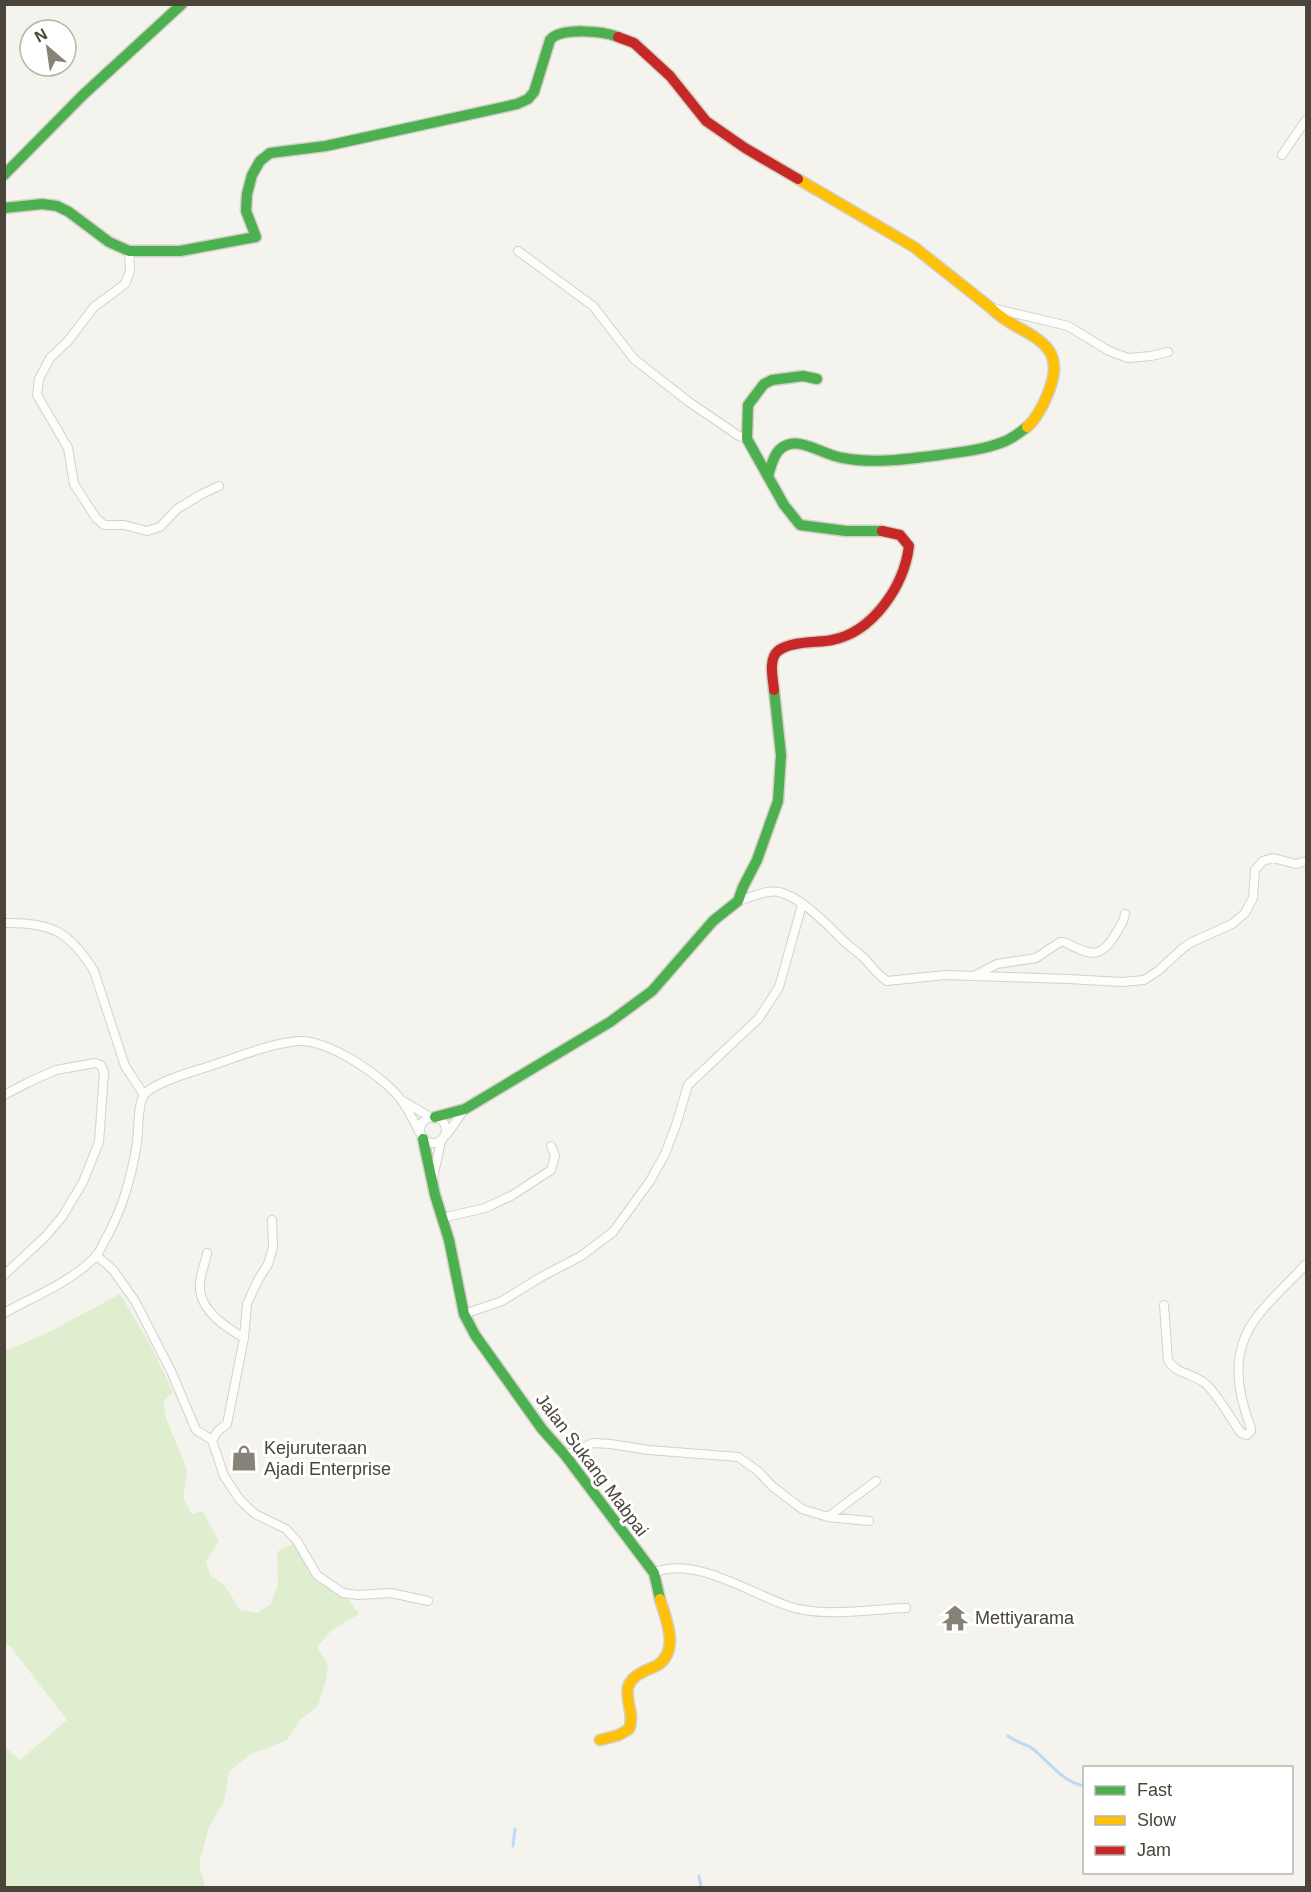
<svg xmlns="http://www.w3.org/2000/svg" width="1311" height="1892" viewBox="0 0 1311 1892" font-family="Helvetica,sans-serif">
<rect width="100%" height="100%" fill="#f4f3ee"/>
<path fill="#deeecf" d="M120,1294L151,1346L173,1392L163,1402L166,1418L187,1470L183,1498L192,1514L202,1511L219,1541L206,1562L210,1575L225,1586L240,1610L257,1613L271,1604L278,1584L277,1552L297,1541L317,1575L343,1593L359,1614L332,1630L317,1647L328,1665L326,1680L318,1706L300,1720L287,1740L249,1755L229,1772L224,1801L209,1827L199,1864L205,1887H5L4,1746L20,1760L67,1720L10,1646L5,1644V1351L51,1331Z"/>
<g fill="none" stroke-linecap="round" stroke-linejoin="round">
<path stroke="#c0d8f1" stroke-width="3" d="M1008,1736C1016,1742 1022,1743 1030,1747C1049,1760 1060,1781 1084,1786
M513,1846L515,1829
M699,1876L701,1888"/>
<g stroke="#d2d1cb" stroke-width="10">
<path id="street" d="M1282,155L1306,120
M129,251L130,271L125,284L94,307L68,341L50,358L39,379L37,395L68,448L74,484L96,518L104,525H124L147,531L160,527L177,509L202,494L219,486
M518,251L593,306L634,359L689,402L739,436L747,439
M992,308L1068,326L1109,351L1128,358L1151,356L1168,352
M738,901C750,898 767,889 779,892C802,897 829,927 846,943C851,948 858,952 864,958C872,966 877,975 887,981L945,975L1068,979L1122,982L1144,980L1158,971L1182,949L1190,943L1232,924L1245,913L1253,898L1255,870L1263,861L1273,858L1296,864L1306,861
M4,923C51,922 69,931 94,971L125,1066L144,1095
M974,976L997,964L1036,958L1060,942H1064C1087,953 1099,962 1115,935C1119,928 1124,922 1125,914
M4,1095L29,1082L56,1070L95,1063L101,1065L104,1073L99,1142L83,1182L62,1217L45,1237L4,1275
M403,1101L430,1117
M420 1130a13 13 0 1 1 26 0a13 13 0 1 1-26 0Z
M447,1134L464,1110
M433,1178L441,1141
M442,1218L485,1208L511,1196L551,1170L555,1156L551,1146
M207,1253C205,1265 198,1279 200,1290C202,1312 227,1328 244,1338
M96,1255L113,1270L135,1301L171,1371L196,1430L212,1440L224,1476L240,1500L255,1514L286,1529L297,1541L317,1575L343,1593L358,1595L391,1593L428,1601
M1164,1305L1168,1360C1176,1375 1195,1373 1207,1385C1219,1397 1231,1419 1241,1433L1247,1435L1251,1431V1428C1237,1391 1230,1353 1256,1318C1270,1299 1290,1282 1306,1264
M4,1313C33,1297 75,1280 97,1255C101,1249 104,1241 108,1235C123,1206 130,1181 136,1149C139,1136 137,1104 144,1095C153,1082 195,1071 210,1066C238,1057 268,1044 298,1041C328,1039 385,1077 402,1101C409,1111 414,1122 420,1133
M464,1314L502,1301L541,1277L581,1256L613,1232L650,1181L665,1154L676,1125L688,1085L759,1018L779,987L802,905
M212,1440L218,1431L227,1424L244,1338L247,1304L258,1280L268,1264L273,1247L272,1220
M565,1455L593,1443L610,1444L649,1450L738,1457L758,1471L772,1486L802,1509L828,1517L869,1521
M828,1517L876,1481
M654,1573C693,1555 750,1593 788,1606C822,1618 870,1609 906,1608"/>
</g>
<g stroke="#d3d0c5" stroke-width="13">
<path id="fast" d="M4,175L83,95L182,4
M4,208L42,204L57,206L69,212L109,242L129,251H180L256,237L246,211L247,194L252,175L260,161L270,153L326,146L517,104L528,99L534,92L550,40C561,27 603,31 618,37
M817,379L803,376L772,380L764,384L748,405L747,439L784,505L800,525L846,531H882
M768,476C772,463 775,447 790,444C806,441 827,456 843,458C876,464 907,459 940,455C961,452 983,450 1003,442C1012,439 1019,433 1027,427
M435,1117L465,1109L610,1022L652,991L713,921L738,901L743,887L757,860L778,801L781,755L774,690
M423,1139L435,1195L449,1240L464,1314L475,1335L542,1429L565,1455L654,1573L660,1599"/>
</g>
<g stroke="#d3d0c5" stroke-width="13">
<path id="slow" d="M798,179L914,247L991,308C1017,336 1069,336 1050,388C1045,402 1038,417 1027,427
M600,1740L619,1735L629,1729C635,1715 625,1701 628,1687C630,1681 635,1676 641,1673C646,1670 652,1668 658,1665C680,1649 666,1620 660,1599"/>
</g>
<g stroke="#d3d0c5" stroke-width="13">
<path id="jam" d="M618,37L634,43L670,76L706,121L745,148L798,179
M774,690C773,679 768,659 778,651C790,641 817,643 832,640C873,632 904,586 909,546L900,535L882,531"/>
</g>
<use href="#street" stroke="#fdfdfc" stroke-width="8"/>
<use href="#fast" stroke="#4caf50" stroke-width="10"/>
<use href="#slow" stroke="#ffc107" stroke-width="10"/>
<use href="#jam" stroke="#c62828" stroke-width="10"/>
</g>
<defs>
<g id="shop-bare" transform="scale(2.07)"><path d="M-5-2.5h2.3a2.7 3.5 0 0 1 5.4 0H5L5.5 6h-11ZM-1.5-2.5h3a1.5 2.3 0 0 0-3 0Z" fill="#868278" stroke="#fff" stroke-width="2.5" paint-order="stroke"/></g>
<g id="temple-bare" transform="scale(2.07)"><path d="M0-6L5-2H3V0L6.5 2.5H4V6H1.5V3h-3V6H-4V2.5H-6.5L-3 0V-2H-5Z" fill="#868278" stroke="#fff" stroke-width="2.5" paint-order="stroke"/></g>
</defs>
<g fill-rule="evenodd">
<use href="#shop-bare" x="244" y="1458"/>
<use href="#temple-bare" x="955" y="1618"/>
</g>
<g text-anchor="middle" stroke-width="6" stroke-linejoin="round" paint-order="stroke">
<g font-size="18" fill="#4b4539" stroke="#fff" text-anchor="start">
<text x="264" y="1454">Kejuruteraan<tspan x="264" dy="21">Ajadi Enterprise</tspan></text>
<text x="975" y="1624">Mettiyarama</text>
</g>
<g font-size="18" fill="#4b4539" stroke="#fff">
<text transform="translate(592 1465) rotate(53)" y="6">Jalan Sukang Mabpai</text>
</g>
</g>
<rect width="1311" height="1892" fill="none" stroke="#4b4539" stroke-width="12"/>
<rect x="1083" y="1766" width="210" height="108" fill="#ffffff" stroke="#b7b5b0" stroke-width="1.5"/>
<rect x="1095" y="1786" width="30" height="9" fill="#4caf50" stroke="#b7b5b0" stroke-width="1.5"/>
<text x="1137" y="1796" font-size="18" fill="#4b4539">Fast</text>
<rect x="1095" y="1816" width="30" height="9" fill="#ffc107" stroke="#b7b5b0" stroke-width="1.5"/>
<text x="1137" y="1826" font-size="18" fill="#4b4539">Slow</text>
<rect x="1095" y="1846" width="30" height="9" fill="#c62828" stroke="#b7b5b0" stroke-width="1.5"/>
<text x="1137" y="1856" font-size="18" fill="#4b4539">Jam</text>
<g transform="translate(48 48) rotate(331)"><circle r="28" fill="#ffffff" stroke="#b7b5b0" stroke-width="1.5"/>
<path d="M0-4.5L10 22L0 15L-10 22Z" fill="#868278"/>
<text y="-9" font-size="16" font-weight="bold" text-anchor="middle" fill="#4b4539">N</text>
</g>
</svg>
